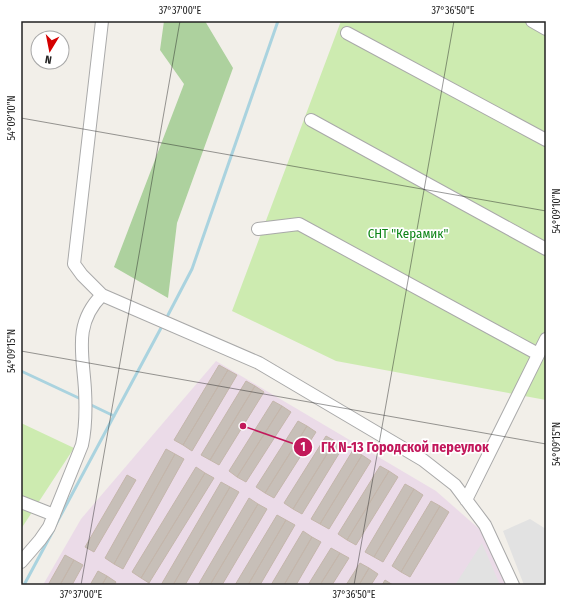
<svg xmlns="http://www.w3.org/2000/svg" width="567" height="606" viewBox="0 0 567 606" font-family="'Fira Sans Condensed',sans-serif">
<rect width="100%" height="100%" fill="#f2efe9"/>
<path fill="#ebdbe8" d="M216,361L436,491L485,534L507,585H43L81,519Z"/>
<path fill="#cdebb0" d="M341,21H546V400L336,361L232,311Z
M21,423L74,448L21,529Z"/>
<path fill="#add19e" d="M164,21H205L233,68L177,223L168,298L114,267L184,84L160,50Z"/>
<path fill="#e2e2e2" d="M530,519L546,529V585H524L503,531Z
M482,543L500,585H455Z"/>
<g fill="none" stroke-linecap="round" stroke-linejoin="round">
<path stroke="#aad3df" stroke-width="3" d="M168,315L192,269L278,21
M21,371L83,400
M89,404L114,416
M55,526L161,328
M24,585L53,531"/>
</g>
<path fill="#c7bfb8" stroke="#c4b6ab" d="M219,365L228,370L183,445L174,440Z
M228,370L237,375L192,451L183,445Z
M246,381L255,386L210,460L201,455Z
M255,386L264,392L219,465L210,460Z
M273,401L282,406L237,477L229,471Z
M282,406L291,412L246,482L237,477Z
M298,421L307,426L265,493L256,487Z
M307,426L316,432L274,498L265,493Z
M326,436L335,441L293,509L284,503Z
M335,441L343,447L302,514L293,509Z
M166,449L175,454L114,564L105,558Z
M353,450L362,455L320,524L311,519Z
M175,454L184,459L123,569L114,564Z
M362,455L371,461L329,529L320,524Z
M380,466L389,471L347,540L338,534Z
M196,467L205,473L141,578L132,572Z
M389,471L398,477L356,545L347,540Z
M205,473L214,478L149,583L141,578Z
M127,475L136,480L94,552L85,547Z
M221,482L230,487L173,585H161Z
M405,484L414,489L374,557L365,552Z
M230,487L239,492L185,585H173Z
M414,489L423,495L383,562L374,557Z
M249,498L258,504L210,585H198Z
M431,501L440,506L401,572L392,566Z
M258,504L267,509L222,585H210Z
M440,506L449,512L410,577L401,572Z
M277,515L286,520L248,585H235Z
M286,520L295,525L260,585H248Z
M303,531L312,537L284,585H271Z
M312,537L321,542L296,585H284Z
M331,548L340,553L320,585H308Z
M340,553L349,558L332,585H320Z
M65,555L74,560L60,585H48Z
M74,560L83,565L72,585H60Z
M360,563L369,568L359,585H346Z
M369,568L378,574L371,585H359Z
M98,571L107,576L102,585H90Z
M107,576L116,582L114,585H102Z
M385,580L393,585H382Z"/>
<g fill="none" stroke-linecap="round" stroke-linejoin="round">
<g stroke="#a9a9a9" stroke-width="14">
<path id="minor" d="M102,21L74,264L82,275L102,295L259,363L423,460L455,485L485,525L513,585
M532,21L546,29
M347,33L546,140
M311,120L546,249
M258,229L299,224L538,354
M466,500L546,339
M21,502L54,515
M21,562L40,540L49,527L82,445C86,427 86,409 85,390C83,354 73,324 102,295"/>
</g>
<use href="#minor" stroke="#fff" stroke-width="12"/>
</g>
<path fill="none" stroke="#222" stroke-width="1" stroke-opacity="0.45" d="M21,118L546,211M21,351L546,444M21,584L26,585M81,585L180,21M354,585L454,21"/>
<g text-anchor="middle" stroke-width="3.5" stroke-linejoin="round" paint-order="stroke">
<g font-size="13" fill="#0c8416" stroke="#fff">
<text x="408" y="238">СНТ "Керамик"</text>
</g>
</g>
<path fill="none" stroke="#c2185b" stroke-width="1.5" d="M243 426L303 447"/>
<g fill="#c2185b" stroke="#fff" stroke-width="1.5">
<circle cx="243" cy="426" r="4"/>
<circle cx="303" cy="447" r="10"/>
</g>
<g font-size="12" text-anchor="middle" font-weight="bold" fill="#fff">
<text x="303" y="451">1</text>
</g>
<g font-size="14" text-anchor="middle" font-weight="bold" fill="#c2185b" stroke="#fff" stroke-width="3.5" stroke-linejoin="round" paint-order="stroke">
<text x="405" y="452">ГК N-13 Городской переулок</text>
</g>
<rect width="567" height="606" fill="none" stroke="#ffffff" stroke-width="44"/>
<g transform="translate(50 50) rotate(190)"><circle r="19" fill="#ffffff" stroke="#a7a7a7"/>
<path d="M0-3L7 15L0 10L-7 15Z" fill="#d40000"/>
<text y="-6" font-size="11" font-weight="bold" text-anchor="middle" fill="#222222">N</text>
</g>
<rect x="22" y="22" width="523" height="562" fill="none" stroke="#222" stroke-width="1.5"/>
<g font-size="10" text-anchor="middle" fill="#222">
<text x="180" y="14">37°37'00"E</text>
<text x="453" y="14">37°36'50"E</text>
<text transform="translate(11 118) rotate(-90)" y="4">54°09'10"N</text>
<text transform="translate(556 211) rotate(-90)" y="4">54°09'10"N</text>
<text transform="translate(11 351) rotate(-90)" y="4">54°09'15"N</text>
<text transform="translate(556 444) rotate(-90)" y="4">54°09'15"N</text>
<text x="81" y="598">37°37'00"E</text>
<text x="354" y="598">37°36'50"E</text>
</g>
</svg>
